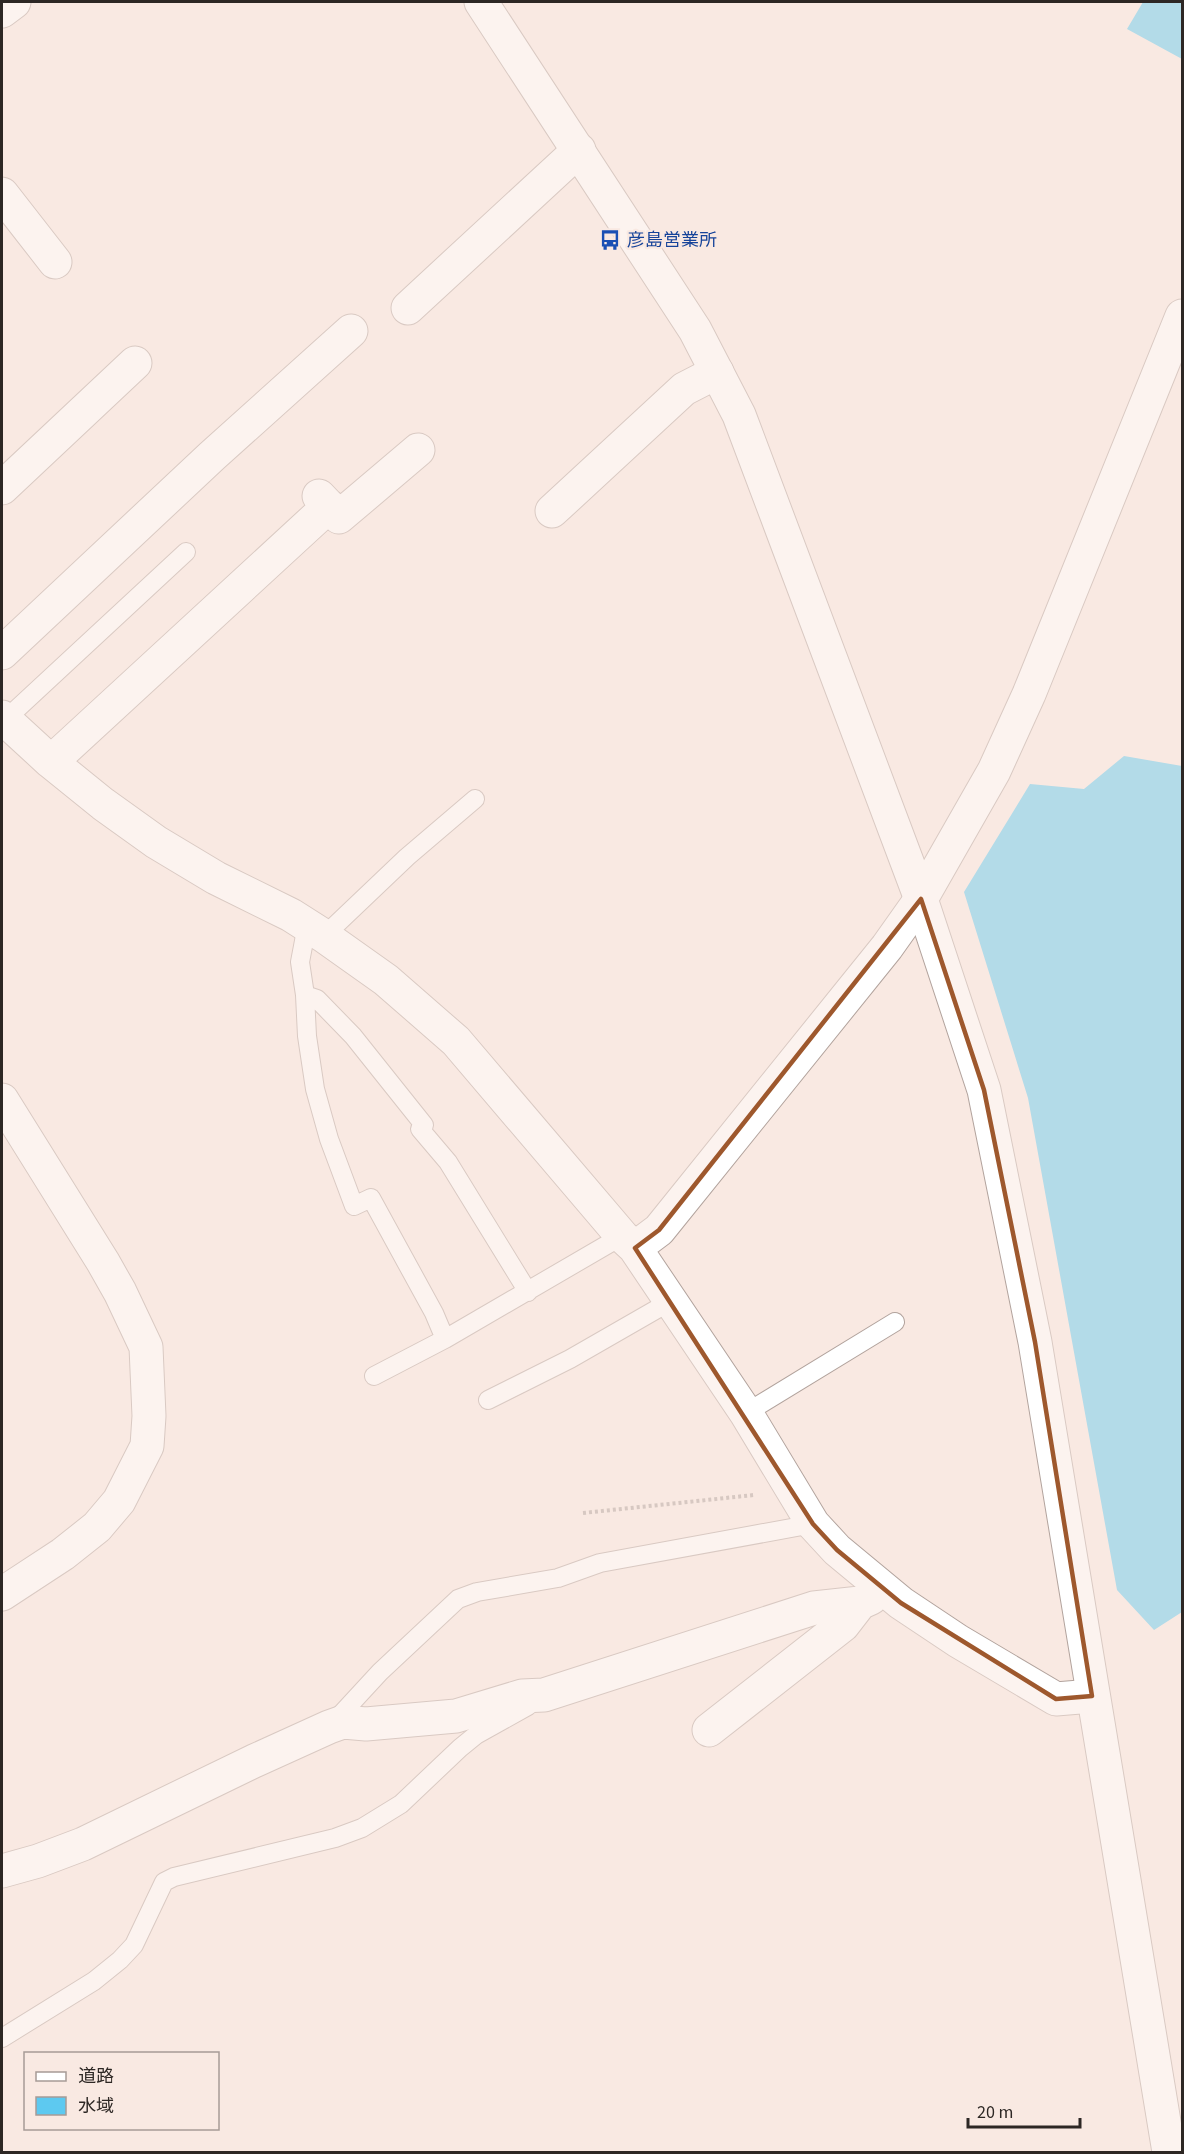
<svg xmlns="http://www.w3.org/2000/svg" width="1184" height="2154" viewBox="0 0 1184 2154" font-family="'Source Sans 3','Noto Sans JP',sans-serif">
<rect width="100%" height="100%" fill="#f9e9e2"/>
<path fill="#5dc9f0" d="M1143,2H1182V59L1127,29Z
M1124,756L1182,766V1612L1154,1630L1117,1590L1028,1098L964,892L1030,784L1084,789Z"/>
<g fill="none" stroke-linecap="round" stroke-linejoin="round">
<g stroke="#b2a39d" stroke-width="20">
<path id="service" d="M5,720L186,552
M307,925L300,962L305,995L307,1036L315,1089L329,1139L354,1206L371,1198L434,1313L445,1339
M324,936L407,857L475,799
M305,995L317,999L353,1036L424,1125L420,1129L448,1162L528,1292
M374,1376L445,1339L622,1236
M488,1400L570,1359L671,1301
M746,1413L895,1322
M332,1724L380,1672L458,1599L477,1592L558,1578L600,1563L813,1524
M2,2038L94,1981L120,1960L134,1945L164,1882L174,1877L335,1838L362,1828L401,1804L460,1748L476,1735L528,1706"/>
</g>
<g stroke="#b2a39d" stroke-width="35">
<path id="minor" d="M2,11L14,2
M2,194L55,262
M408,308L579,150
M2,488L135,363
M319,496L339,517L418,450
M552,511L684,389L717,372
M2,653L212,456L351,331
M2,717L51,762L103,804L156,842L216,878L291,915L324,936L386,980L456,1041L622,1236L635,1248L746,1413L813,1524L837,1550L901,1603L958,1641L1056,1699L1092,1696
M51,762L329,506
M2,1100L103,1262L120,1292L146,1347L149,1416L147,1446L119,1501L97,1527L63,1554L2,1594
M635,1248L659,1230L887,947L921,899L994,771L1029,694L1182,316
M709,1730L843,1625L860,1603L871,1598
M2,1871L38,1861L83,1844L254,1761L329,1727L343,1722L366,1724L456,1716L522,1696L544,1695L814,1608L860,1603"/>
</g>
<g stroke="#b2a39d" stroke-width="35">
<path id="tertiary" d="M481,2L695,330L739,415L921,899L984,1090L1035,1342L1169,2152"/>
</g>
<path stroke="#ada19b" stroke-width="4" stroke-dasharray="3 3" stroke-linecap="butt" d="M583,1513L754,1495"/>
<use href="#service" stroke="#fff" stroke-width="18"/>
<use href="#minor" stroke="#fff" stroke-width="33"/>
<use href="#tertiary" stroke="#fff" stroke-width="33"/>
</g>
<path d="M0 0H1184V2154H0ZM921,899L984,1090L1035,1342L1092,1696L1056,1699L901,1603L837,1550L813,1524L635,1248L659,1230Z" fill="#f9e9e2" fill-opacity=".55" fill-rule="evenodd"/>
<path fill="none" stroke="#9e582d" stroke-width="4.5" stroke-linejoin="round" d="M921,899L984,1090L1035,1342L1092,1696L1056,1699L901,1603L837,1550L813,1524L635,1248L659,1230Z"/>
<defs>
<g id="bus-bare" transform="scale(1.62)"><path d="M-5-6H5V4H4V6H2V4H-2V6H-4V4H-5ZM-3.5-4V0h7V-4ZM-3.5 1.2v1.5H-2V1.2ZM2 1.2v1.5H3.5V1.2Z" fill="#1a4fb4" stroke="#f9e9e2" stroke-width="2.5" paint-order="stroke"/></g>
</defs>
<g fill-rule="evenodd">
<use href="#bus-bare" x="610" y="240"/>
</g>
<g text-anchor="middle" stroke-width="4.5" stroke-linejoin="round" paint-order="stroke">
<g font-size="18" fill="#164399" stroke="#f9e9e2" text-anchor="start">
<text x="627" y="246">彦島営業所</text>
</g>
</g>
<rect width="1184" height="2154" fill="none" stroke="#2d2724" stroke-width="6"/>
<rect x="24" y="2052" width="195" height="78" fill="#f9e9e2" stroke="#a79b96" stroke-width="1.5"/>
<rect x="36" y="2072" width="30" height="9" fill="#ffffff" stroke="#a79b96" stroke-width="1.5"/>
<text x="78" y="2082" font-size="18" fill="#2d2724">道路</text>
<rect x="36" y="2097" width="30" height="18" fill="#5dc9f0" stroke="#a79b96" stroke-width="1.5"/>
<text x="78" y="2112" font-size="18" fill="#2d2724">水域</text>
<path d="M968 2118v9h112v-9" fill="none" stroke="#2d2724" stroke-width="3"/>
<text x="977" y="2118" font-size="18" fill="#2d2724" stroke="#f9e9e2" stroke-width="4.5" paint-order="stroke">20 m</text>
</svg>
